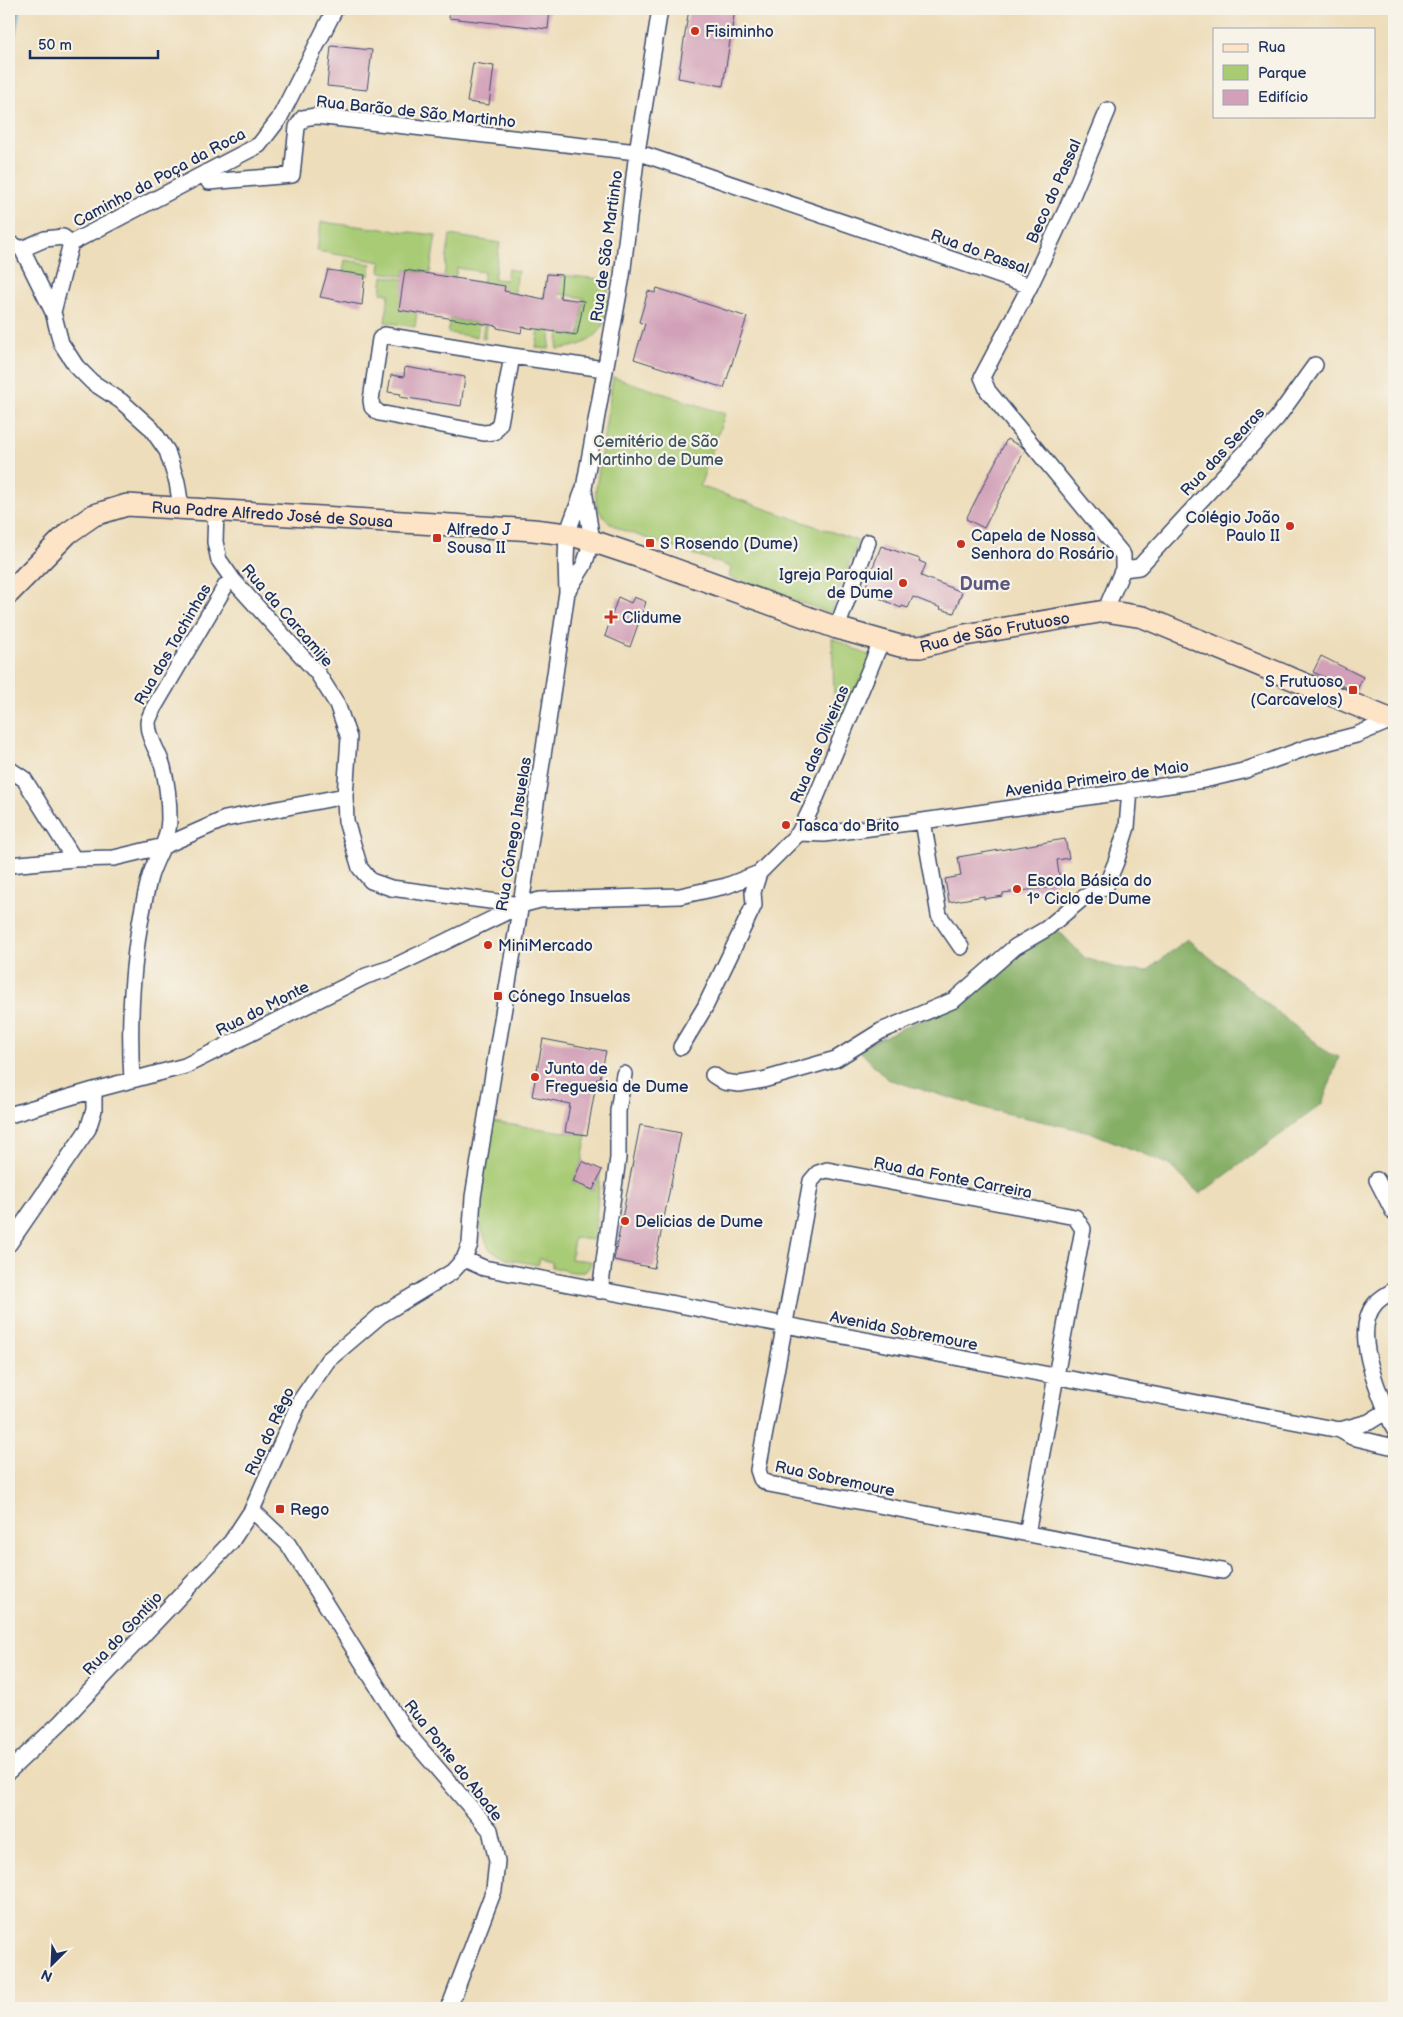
<svg xmlns="http://www.w3.org/2000/svg" width="1403" height="2017" viewBox="0 0 1403 2017" font-family="'Balsamiq Sans',sans-serif">
<rect width="100%" height="100%" fill="#f7f3e8"/>
<filter id="ink" filterUnits="userSpaceOnUse"><feTurbulence type="fractalNoise" baseFrequency=".02" numOctaves="2"/><feDisplacementMap in="SourceGraphic" scale="10" xChannelSelector="R" yChannelSelector="G"/><feConvolveMatrix kernelMatrix="1 2 1 2 8 2 1 2 1" color-interpolation-filters="sRGB"/></filter>
<filter id="wash" filterUnits="userSpaceOnUse"><feTurbulence type="fractalNoise" baseFrequency=".0096" numOctaves="4" result="noise"/><feDisplacementMap in="SourceGraphic" scale="20" xChannelSelector="R" yChannelSelector="G"/><feGaussianBlur stdDeviation="1.12" result="paint"/><feColorMatrix in="noise" values="0 0 0 0 0 0 0 0 0 0 0 0 0 0 0 0 0 1.4 0 .05"/><feComposite in="paint" operator="in"/></filter>
<g filter="url(#wash)">
<rect width="100%" height="100%" fill="#edddba"/>
<path fill="#a8cb74" stroke="#627d69" d="M321,222L436,235L430,273L405,270L404,276L380,272L381,262L317,251Z
M450,235L500,243L494,279L506,280L508,269L518,271L514,296L492,293L485,339L482,338L487,302L479,300L484,272L457,268L455,278L444,277Z
M345,260L371,264L369,276L343,272Z
M562,275L609,280C607,293 608,311 604,323C597,342 574,348 557,349L559,332L579,337L584,298L555,293L549,349L536,348L546,282L561,284Z
M383,276L404,279L417,312L415,327L385,322L389,294L381,293Z
M479,305H482L477,337L448,333L450,319L476,323Z
M613,377L725,414L700,486L858,541L830,613L729,577L731,567L622,530C602,520 594,510 596,488Z
M832,638L874,658L836,749Z
M491,1122L587,1135L582,1161L573,1182L593,1190L600,1173L594,1240L574,1238L571,1259L591,1261C589,1281 564,1269 552,1267V1262L540,1259L538,1265L507,1259L489,1249L480,1225L478,1208Z"/>
<path fill="#86af66" stroke="#506f62" d="M1056,928L1085,958L1128,971H1147L1187,939L1328,1053L1339,1057L1322,1104L1200,1194L1168,1164L1090,1132L991,1110L887,1079L858,1049L939,1011L1018,951Z"/>
<g fill="none" stroke-linecap="round" stroke-linejoin="round">
<path stroke="#54a9d0" stroke-width="5" d="M9,64L18,9"/>
</g>
<g id="blocks">
<path fill="#d2a0b8" d="M450,9H550L548,29L449,18Z
M689,9H735L723,86L678,78Z
M331,46L372,50L367,90L327,86Z
M473,63L494,66L489,105L467,102Z
M328,270L365,275L362,305L320,297Z
M405,270L505,286L504,291L544,299L547,274L562,275L560,298L584,301L577,335L522,327L521,333L497,328V326L399,310Z
M657,288L747,317L724,388L634,359L645,324L639,322L648,291L655,293Z
M405,367L465,377L461,406L400,397L401,394L388,392L391,375L404,377Z
M1007,439L1022,447L1025,450L984,528L966,519Z
M881,546L920,559L919,561L926,564L921,576L962,592L954,613L940,609L941,608L913,597L908,608L902,606L901,608L864,591Z
M618,597L631,603L634,597L646,602L630,647L605,636Z
M1321,656L1363,677L1356,692L1313,672Z
M1065,839L1069,858L1057,860L1060,882L1054,883V887L1003,893V896L984,899V896L949,902L945,879L961,876L958,857Z
M543,1039L606,1051L600,1078H597L587,1135L565,1132L570,1104L532,1096Z
M640,1125L681,1133L654,1268L614,1260Z
M582,1161L602,1170L593,1190L573,1182Z"/>
</g>
</g>
<g filter="url(#ink)">
<use href="#blocks" fill-opacity="0" stroke="#3a496c" stroke-width="1"/>
<g fill="none" stroke-linecap="round" stroke-linejoin="round">
<g stroke="#3a496c" stroke-width="18">
<path id="street" d="M209,182L292,175L297,127L303,118L316,116L637,152L1030,286
M9,243L22,249L53,312L61,343L76,366L92,382L121,401L151,428L167,451L177,482L181,507
M71,243L259,145L279,119L335,9
M22,249L45,239L63,237L71,243L53,312
M512,356L500,423L494,432L484,433L379,413L372,407L371,400L380,339L384,335L512,356L604,369
M216,510L215,542L219,560L233,580L318,674L337,704L349,738L345,796L346,821L360,868L371,881L391,888L521,905
M1123,569L1139,567L1277,418L1315,365
M567,592L584,565L592,541L584,490
M1105,611L1123,569V555L988,391L982,377L1030,286L1067,208L1108,110
M837,628L868,542
M9,769L24,779L74,859
M923,821L939,915L961,947
M799,833L824,834L923,821L1204,780L1243,771L1306,748L1356,735L1392,720
M9,865L74,859L114,858L164,846L225,819L345,796
M681,1047L705,1007L754,905L753,892L759,873
M713,1075L724,1082L739,1084L763,1080L836,1059L881,1031L954,1000L1015,947L1046,929L1083,898L1106,886L1116,862L1127,827L1130,790
M132,1080C128,1013 133,945 149,880C154,859 169,842 169,819C169,803 167,783 163,767C159,752 148,739 148,723C148,719 152,713 153,709L226,585L233,580
M9,1115L94,1090L185,1066L366,976L391,968L521,905L540,900L680,896L726,886L759,873L799,833L815,800L881,642
M1377,1180L1394,1213
M9,1244L88,1129L94,1110V1090
M464,1259L484,1268L1340,1430L1352,1437L1394,1447
M1394,1290C1388,1294 1380,1298 1375,1304C1350,1333 1381,1397 1394,1429
M600,1291L618,1158V1111L624,1074
M1340,1430L1369,1422L1387,1411
M252,1510L288,1544L406,1732L490,1830L497,1861L494,1890L449,2008
M1027,1534L1083,1229L1075,1217L827,1170L818,1173L811,1181L758,1470L761,1479L769,1484L1222,1571
M9,1771L61,1722L231,1542L252,1510L300,1401L328,1360L381,1315L452,1272L464,1259L470,1244L473,1197L524,885L567,592L566,561L567,534L584,488L622,276L637,152L660,9"/>
</g>
<g stroke="#3a496c" stroke-width="24">
<g id="secondary">
<path id="s1" d="M9,593L68,533L94,515L127,505L533,530L567,534L592,541L643,558L837,628L900,646L920,647L965,635L1105,611L1143,617L1394,721"/>
</g>
</g>
<use href="#street" stroke="#fff" stroke-width="15"/>
<use href="#secondary" stroke="#fee4c6" stroke-width="21"/>
</g>
</g>
<g fill="#c8321e" stroke="#f7f3e8" stroke-width="2">
<circle cx="695" cy="31" r="5"/>
<circle cx="1290" cy="526" r="5"/>
<rect x="432" y="533" width="10" height="10" rx="2.5"/>
<rect x="645" y="538" width="10" height="10" rx="2.5"/>
<circle cx="961" cy="544" r="5"/>
<circle cx="903" cy="583" r="5"/>
<path d="M608.5 609.5h5v5h5v5h-5v5h-5v-5h-5v-5h5z"/>
<rect x="1348" y="685" width="10" height="10" rx="2.5"/>
<circle cx="786" cy="825" r="5"/>
<circle cx="1017" cy="889" r="5"/>
<circle cx="488" cy="945" r="5"/>
<rect x="493" y="991" width="10" height="10" rx="2.5"/>
<circle cx="535" cy="1077" r="5"/>
<circle cx="625" cy="1221" r="5"/>
<rect x="275" y="1504" width="10" height="10" rx="2.5"/>
</g>
<g text-anchor="middle" stroke-width="4.5" stroke-linejoin="round" paint-order="stroke">
<g font-size="16" fill="#1b2f5e" stroke="#f7f3e8" text-anchor="start">
<text x="705" y="37">Fisiminho</text>
<text x="1280" y="523" text-anchor="end">Colégio João<tspan x="1280" dy="18">Paulo II</tspan></text>
<text x="447" y="535">Alfredo J<tspan x="447" dy="18">Sousa II</tspan></text>
<text x="971" y="541">Capela de Nossa<tspan x="971" dy="18">Senhora do Rosário</tspan></text>
<text x="660" y="549">S Rosendo (Dume)</text>
<text x="893" y="580" text-anchor="end">Igreja Paroquial<tspan x="893" dy="18">de Dume</tspan></text>
<text x="622" y="623">Clidume</text>
<text x="1343" y="687" text-anchor="end">S Frutuoso<tspan x="1343" dy="18">(Carcavelos)</tspan></text>
<text x="796" y="831">Tasca do Brito</text>
<text x="1027" y="886">Escola Básica do<tspan x="1027" dy="18">1º Ciclo de Dume</tspan></text>
<text x="498" y="951">MiniMercado</text>
<text x="508" y="1002">Cónego Insuelas</text>
<text x="545" y="1074">Junta de<tspan x="545" dy="18">Freguesia de Dume</tspan></text>
<text x="635" y="1227">Delicias de Dume</text>
<text x="290" y="1515">Rego</text>
</g>
<g font-size="16" fill="#1b2f5e" stroke="#f7f3e8">
<text transform="translate(416 111) rotate(6)" y="6">Rua Barão de São Martinho</text>
<text transform="translate(159 177) rotate(-28)" y="6">Caminho da Poça da Roca</text>
<text transform="translate(1053 191) rotate(-66)" y="6">Beco do Passal</text>
<text transform="translate(606 246) rotate(-82)" y="6">Rua de São Martinho</text>
<text transform="translate(980 251) rotate(20)" y="6">Rua do Passal</text>
<text transform="translate(1222 451) rotate(-47)" y="6">Rua das Searas</text>
<text dy="6" stroke="none"><textPath href="#s1" startOffset="296">Rua Padre Alfredo José de Sousa</textPath></text>
<text transform="translate(288 615) rotate(49)" y="6">Rua da Carcamije</text>
<text dy="6" stroke="none"><textPath href="#s1" startOffset="1039">Rua de São Frutuoso</textPath></text>
<text transform="translate(172 644) rotate(-60)" y="6">Rua dos Tachinhas</text>
<text transform="translate(819 744) rotate(-67)" y="6">Rua das Oliveiras</text>
<text transform="translate(1097 778) rotate(-8)" y="6">Avenida Primeiro de Maio</text>
<text transform="translate(513 834) rotate(-81)" y="6">Rua Cónego Insuelas</text>
<text transform="translate(262 1008) rotate(-27)" y="6">Rua do Monte</text>
<text transform="translate(953 1177) rotate(11)" y="6">Rua da Fonte Carreira</text>
<text transform="translate(904 1330) rotate(11)" y="6">Avenida Sobremoure</text>
<text transform="translate(269 1431) rotate(-65)" y="6">Rua do Rêgo</text>
<text transform="translate(835 1478) rotate(12)" y="6">Rua Sobremoure</text>
<text transform="translate(122 1633) rotate(-47)" y="6">Rua do Gontijo</text>
<text transform="translate(454 1760) rotate(52)" y="6">Rua Ponte do Abade</text>
</g>
<g font-size="16" fill="#3e5664" stroke="#f7f3e8">
<text x="656" y="447">Cemitério de São<tspan x="656" dy="18">Martinho de Dume</tspan></text>
</g>
<g font-size="19" font-weight="bold" fill="#5b577e" stroke="#f7f3e8">
<text x="985" y="590">Dume</text>
</g>
</g>
<rect width="1403" height="2017" fill="none" stroke="#f7f3e8" stroke-width="30"/>
<rect x="1213" y="28" width="162" height="90" fill="#f7f3e8" stroke="#9fa5b1"/>
<rect x="1223" y="44" width="25" height="8" fill="#fee4c6" stroke="#9fa5b1"/>
<text x="1258" y="52" font-size="15" fill="#1b2f5e">Rua</text>
<rect x="1223" y="65" width="25" height="15" fill="#a8cb74" stroke="#9fa5b1"/>
<text x="1258" y="78" font-size="15" fill="#1b2f5e">Parque</text>
<rect x="1223" y="90" width="25" height="15" fill="#d2a0b8" stroke="#9fa5b1"/>
<text x="1258" y="102" font-size="15" fill="#1b2f5e">Edifício</text>
<g transform="translate(52 1964) rotate(204)" stroke="#f7f3e8" stroke-width="4" paint-order="stroke">
<path d="M0-4L9 19L0 12L-9 19Z" fill="#1b2f5e"/>
<text y="-8" font-size="14" font-weight="bold" text-anchor="middle" fill="#1b2f5e">N</text>
</g>
<path d="M30 50v8h128v-8" fill="none" stroke="#1b2f5e" stroke-width="2.5"/>
<text x="38" y="50" font-size="15" fill="#1b2f5e" stroke="#f7f3e8" stroke-width="4" paint-order="stroke">50 m</text>
</svg>
